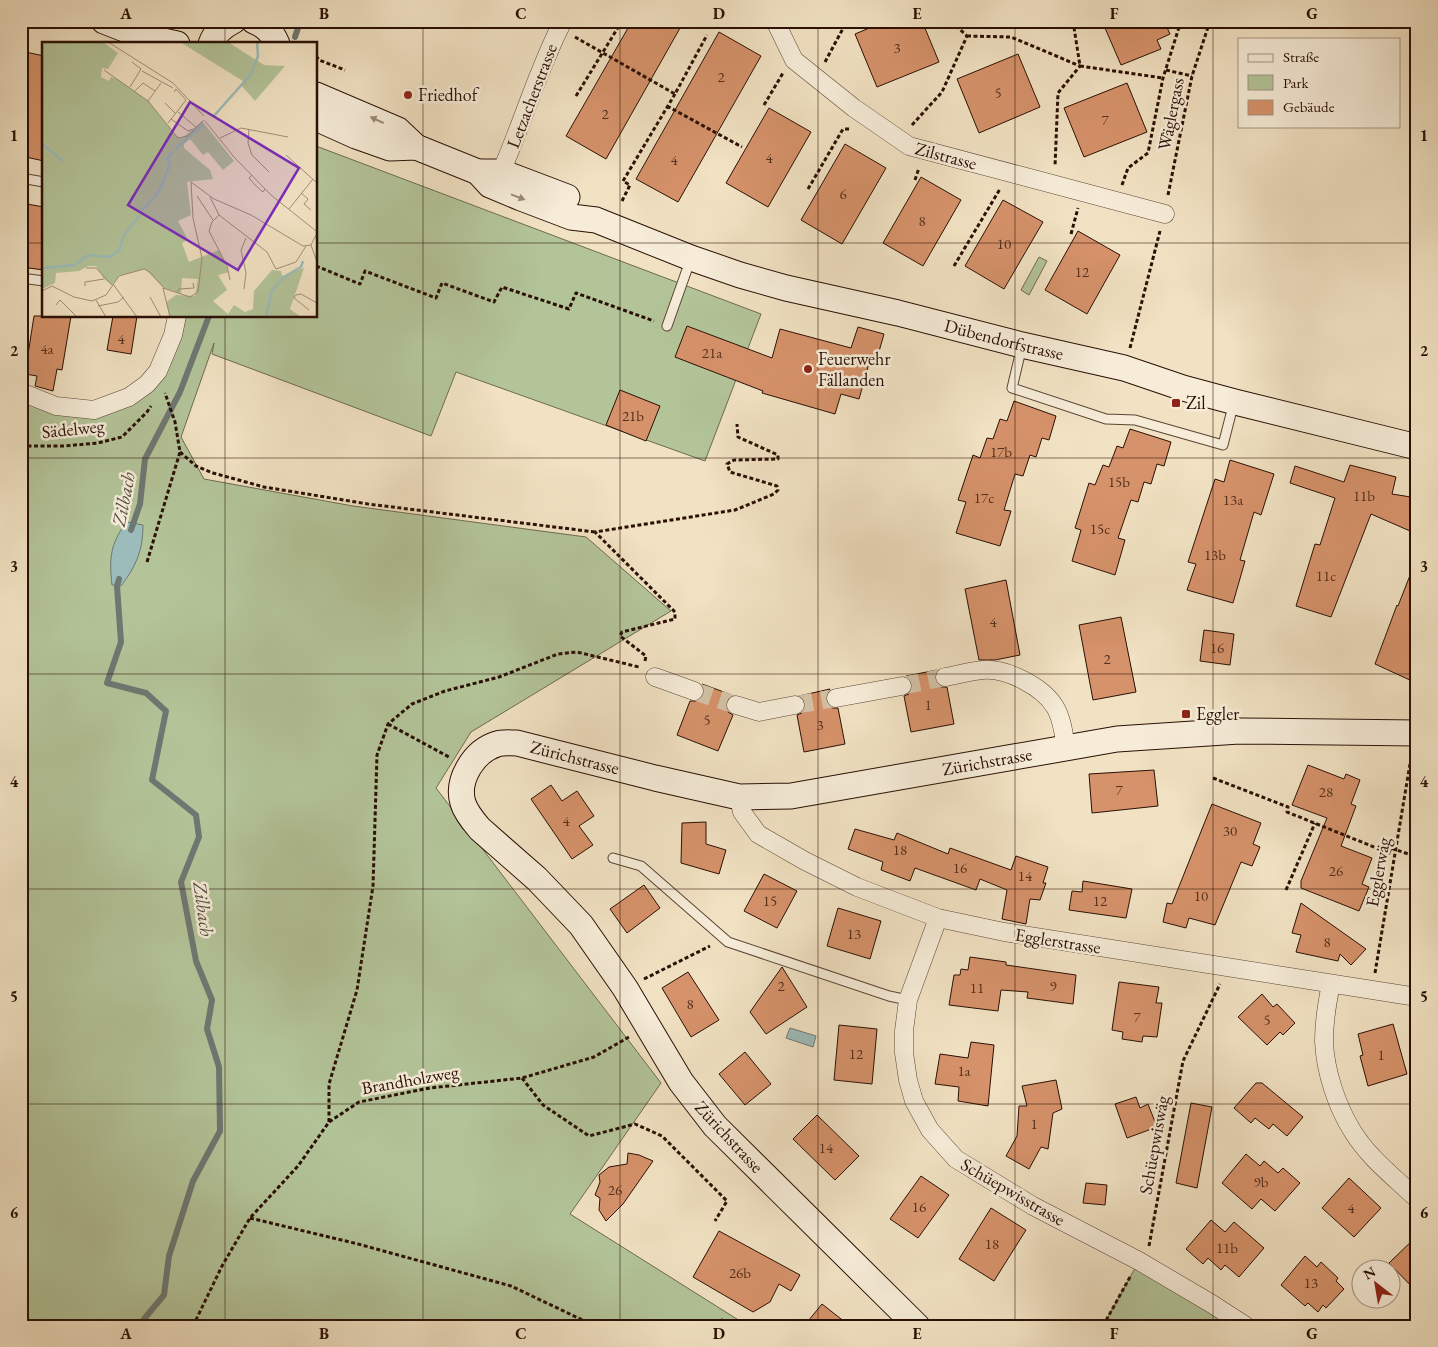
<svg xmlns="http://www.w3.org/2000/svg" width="1438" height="1347" viewBox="0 0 1438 1347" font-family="'EB Garamond',serif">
<rect width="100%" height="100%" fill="#f1e2c3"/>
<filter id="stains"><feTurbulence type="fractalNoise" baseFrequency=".004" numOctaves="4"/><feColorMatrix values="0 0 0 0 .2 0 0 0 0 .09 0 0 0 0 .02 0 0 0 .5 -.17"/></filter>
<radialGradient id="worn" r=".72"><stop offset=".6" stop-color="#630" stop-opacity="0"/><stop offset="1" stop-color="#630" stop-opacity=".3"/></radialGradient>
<path fill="#b3c499" stroke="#6e6a4f" d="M316,146L761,314L705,461L456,372L431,436L212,354L214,343L181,437L204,479L353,506L586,537L671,611L471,732L436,788L661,1083L570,1214L748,1326H21V392L94,410L147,384L177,316H316Z
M1039,257L1047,261L1029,295L1021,290Z
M1139,1261L1246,1326H1103Z"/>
<path fill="#9cbcbb" stroke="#6e7772" d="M127,522L143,525C143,551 136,566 121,586L112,585C109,559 110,543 127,522Z
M790,1028L816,1036L813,1047L786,1038Z"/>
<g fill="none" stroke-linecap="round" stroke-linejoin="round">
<path stroke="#6e7772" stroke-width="6" d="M295,37L298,28
M131,530L140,504L145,459L180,392L209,316
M119,579L117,586L121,642L107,683L146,693L166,711L152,780L196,815L199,837L181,882L196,961L212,1000L207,1029L219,1067L220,1131L193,1181L169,1256L164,1295L144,1319L147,1326"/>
</g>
<path fill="#d6926a" stroke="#2a0f05" d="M632,21H684L606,159L566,136Z
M886,21H922L939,62L877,87L855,34Z
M1102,21H1164L1170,34L1157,40L1161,49L1121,65Z
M719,32L761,56L678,202L636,179Z
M21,51L44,56V161L21,156Z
M1018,54L1040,107L979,133L957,79Z
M1127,83L1147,132L1084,157L1064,108Z
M769,108L811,132L768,207L726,183Z
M845,144L886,168L842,244L801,220Z
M921,177L961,200L923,266L883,243Z
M1003,200L1043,222L1004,289L965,266Z
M21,203L44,207V270L21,267Z
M1078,231L1120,255L1087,314L1045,290Z
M34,316H71L62,370L57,369L53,391L35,386L37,376L25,374Z
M113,316H137L131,354L107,350Z
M687,326L772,358L780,329L851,348L858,327L884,334L876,362L870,360L859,399L841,394L835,414L762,393L763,391L675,357Z
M620,390L660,406L646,441L606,425Z
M1014,401L1056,416L1049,440L1042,438L1036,457L1030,455L1023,476L1015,474L1004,510L1011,511L1000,546L956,533L966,502L958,500L973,455L980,458L987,438L993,439L1000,419L1007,421Z
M1130,429L1171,442L1164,466L1157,464L1151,484L1144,482L1138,502L1131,500L1118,538L1125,540L1115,575L1072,561L1081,530L1075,528L1089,483L1095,485L1103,465L1109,467L1117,446L1123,448Z
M1230,460L1274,474L1261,515L1254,512L1240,560L1245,561L1233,603L1187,590L1196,564L1188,562L1215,479L1224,482Z
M1350,465L1396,477L1392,494L1417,498V534L1371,514L1331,617L1296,606L1315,544L1320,545L1335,498L1290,483L1295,466L1344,482Z
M1416,560L1417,669L1412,681L1375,664L1397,605L1398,606Z
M1006,580L1020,655L995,660H979L965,589Z
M1121,617L1136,692L1093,700L1079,625Z
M1204,630L1234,634L1230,665L1200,661Z
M937,670L935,674V679L941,687H947L954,724L911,732L904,696L909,694L912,685L910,680L906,676Z
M702,684L732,695L726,701V707L728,712L733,715L718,751L677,735L690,701H696L704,695V690Z
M830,689L826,694V700L832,708H838L845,744L804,752L797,715L802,713L805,703L803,698L799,696Z
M1308,765L1344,779L1346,774L1360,780L1351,804L1356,806L1341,846L1372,858L1362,884L1369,887L1359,911L1301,888V881L1327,818L1292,805Z
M1154,770L1158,806L1092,813L1089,774Z
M551,785L562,801L577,791L594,816L579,826L593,845L572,859L531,799Z
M1212,804L1261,823L1253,844L1260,847L1252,866L1241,862L1215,925L1189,918L1186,928L1163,922L1167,903L1172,904Z
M706,822V844L726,850L719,874L681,863L682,823Z
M855,829L894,840L897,833L948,854L950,848L1011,870L1016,856L1048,867L1043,883H1046L1040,900L1030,899L1026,924L1002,919L1007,890L980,879L976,890L915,868L910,881L881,870L883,862L848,849Z
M764,874L797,891L777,928L744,911Z
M1083,881L1132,889L1126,918L1069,910L1072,891L1082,892Z
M644,885L660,908L627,933L610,909Z
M1301,903L1366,949L1351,965L1340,954L1338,961L1296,952L1301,935L1292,933Z
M838,908L881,921L870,959L827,946Z
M970,957L1006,962V965L1076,975L1073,1004L1027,998L1028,992L1001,990L998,1011L949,1005L954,975H960L961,969L968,970Z
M782,967L807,1007L766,1034L750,1012Z
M688,972L719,1020L691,1037L662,988Z
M1119,982L1159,987L1156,1003H1162L1157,1037L1143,1036L1142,1042L1122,1039L1123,1032L1112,1030Z
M1262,994L1273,1007L1277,1004L1295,1023L1283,1035L1280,1032L1267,1045L1238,1017Z
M1393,1024L1407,1074L1368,1086L1360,1056L1363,1055L1358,1034Z
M839,1025L877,1029L872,1084L834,1080Z
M971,1042L994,1045L988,1106L958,1101L959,1087L935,1084L940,1054L968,1058Z
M745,1052L771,1084L745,1105L719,1074Z
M1056,1080L1062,1109L1053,1113L1048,1149L1041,1147L1029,1169L1006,1156L1017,1136L1019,1106H1027L1022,1086Z
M1256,1083H1262L1303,1117L1287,1136L1273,1124L1269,1129L1255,1118L1251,1123L1234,1108Z
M1136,1097L1140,1108L1148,1104L1157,1127L1127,1138L1115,1104Z
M1191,1103L1212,1107L1197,1188L1176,1183Z
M817,1115L859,1156L835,1180L793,1139Z
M628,1153L639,1155L653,1161L623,1204L606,1221L599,1210L600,1198L595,1195L600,1182L599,1175L609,1167L627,1164Z
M1246,1154L1260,1166L1264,1161L1278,1173L1283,1168L1300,1183L1275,1211L1261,1199L1252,1209L1222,1183Z
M921,1176L949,1195L918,1238L890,1219Z
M1349,1178L1381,1208L1354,1237L1322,1208Z
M1086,1183L1107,1185L1105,1205L1083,1203Z
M991,1208L1026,1230L994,1281L959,1259Z
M1211,1220L1225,1232L1234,1222L1264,1248L1239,1277L1225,1265L1221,1270L1208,1258L1203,1264L1186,1249Z
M719,1231L800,1275L791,1291L779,1284L770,1302L753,1312L693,1277Z
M1417,1236V1292L1389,1263Z
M1305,1256L1317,1267L1321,1262L1338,1278L1336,1281L1344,1289L1326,1308L1323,1305L1318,1312L1308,1303L1305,1306L1281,1285Z
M822,1304L850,1326H804Z"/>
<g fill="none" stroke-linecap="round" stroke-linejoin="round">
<path stroke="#d3c2a6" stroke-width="18" stroke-dasharray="18 9" stroke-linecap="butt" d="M902,686L945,677
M694,691L736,705
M795,705L836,698"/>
<g stroke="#5c4434" stroke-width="11">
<path id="service" d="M699,22V21
M21,178L44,182
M21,278L44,281
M667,326L690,261
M1022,346L1012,388L1106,419L1135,420L1223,445L1234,402
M613,858L641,866L728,942L889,996L908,1000"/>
</g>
<g stroke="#5c4434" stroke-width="19">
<path id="minor" d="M775,21L794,60L854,108L909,146L1165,214
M501,172C523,122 538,69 563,21
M21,392L56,406L94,410L129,397L147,384L158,371L173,335L177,316
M655,677L694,691
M945,677C957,675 970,671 983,670C1007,668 1043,687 1055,707C1062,718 1064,735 1066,748
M836,698L902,686
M736,705L759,712L795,705
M739,797L742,812L758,834L805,861L857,887L938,918L1004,932L1417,997
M938,918L908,1000L904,1031V1053L908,1080L914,1101L930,1130L956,1159L1033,1206L1139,1261L1212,1304L1246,1326
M1331,984C1327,1003 1324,1022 1324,1041C1325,1071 1337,1107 1353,1132C1369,1158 1395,1178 1417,1199"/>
</g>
<g stroke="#2a0f05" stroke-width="27">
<g id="secondary">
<path d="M104,21L145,37L177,44"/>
<path d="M254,21C266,26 272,32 277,44"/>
<path d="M211,44C215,32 223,26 233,21"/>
<path d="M316,95L398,130L416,147"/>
<path d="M316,118L356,136L390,148L416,147L478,172H501L567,197"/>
<path id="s1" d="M478,172L490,185L521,198L571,217L596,220L691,258L740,275L786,288L898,313L1022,345L1124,368L1183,388L1235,402L1417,447"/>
<path id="s2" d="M917,1326L715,1126L681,1082L625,988L581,925L537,879L480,829C474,822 466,813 463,803C456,780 474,751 497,744C503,742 510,743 517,743L655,778L739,797L791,796L1117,739L1239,731L1417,733"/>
</g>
</g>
<path stroke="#2a0f05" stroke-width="3" stroke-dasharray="4 2.5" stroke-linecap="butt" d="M714,21L730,25L733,21
M1073,21L1080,66L1163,78
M967,36L1011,37L1080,66L1058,93L1055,166
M575,37L675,94L707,35
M308,42L309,44
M316,56L319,60L345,70
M825,62L847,21
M1166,70L1192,76
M576,96L622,21
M764,105L783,73
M667,106L742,147
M912,125L942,92L967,36L951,21
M915,180L919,168
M1122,185L1128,168L1148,153L1163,78L1181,21
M808,189L843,129H850
M1168,195L1192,76L1210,21
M622,201L630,185L623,181L675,94
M1071,234L1078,208
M316,266L360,284L365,271L436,298L442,283L494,302L502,287L569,309L576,293L654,321
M954,266L1000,189
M1130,348L1160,231
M21,446H64L98,443L122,437L147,412L151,406
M180,452L196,466L213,473L264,487L368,504L595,532
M147,562L180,452L175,422L165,393
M645,661L646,656L620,636L622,632L675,619V612L595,532L735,510L774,494L778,490L777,486L730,472L727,464L734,460L778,459V455L738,437L737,424
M388,724L449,757
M1213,778L1288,807L1287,812L1389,853L1391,848L1417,857
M1286,890L1315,823
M1375,973L1411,758
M644,979L710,946
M522,1078L543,1105L589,1136L635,1124L662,1136L727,1201L715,1221
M329,1122V1084L357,990L373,886L377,755L388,724L412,704L445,691L499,677L558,654L577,652L639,667
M250,1218L358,1244L511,1286L595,1326
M1149,1246L1183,1061L1220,984
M193,1326L222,1266L250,1218L298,1166L329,1122L359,1102L430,1088L522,1078L594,1057L629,1037
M710,1326L722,1320L732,1326
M1103,1326L1130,1277"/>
<use href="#service" stroke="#f6ecd8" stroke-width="9"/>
<use href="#minor" stroke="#f6ecd8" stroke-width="18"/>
<use href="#secondary" stroke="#f6ecd8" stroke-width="25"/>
</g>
<defs><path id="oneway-solid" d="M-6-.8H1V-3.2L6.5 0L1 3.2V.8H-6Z" transform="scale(1.25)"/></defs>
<g fill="#9a8979">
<use href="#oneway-solid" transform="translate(377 120) rotate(-155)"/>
<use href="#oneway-solid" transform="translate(518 197) rotate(21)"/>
</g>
<path fill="none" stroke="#2a0f05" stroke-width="1" stroke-opacity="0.55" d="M225,21V44M423,21V1326M620,21V1326M818,21V1326M1015,21V1326M1213,21V1326M21,243H44M316,243H1417M225,316V1326M21,458H1417M21,674H1417M21,889H1417M21,1104H1417"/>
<g fill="#8f2418" stroke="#f6ecd8" stroke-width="2">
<circle cx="408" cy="95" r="5"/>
<circle cx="808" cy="369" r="5"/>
<rect x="1171" y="398" width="10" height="10" rx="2.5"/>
<rect x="1181" y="709" width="10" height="10" rx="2.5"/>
</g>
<g text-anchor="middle" stroke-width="5" stroke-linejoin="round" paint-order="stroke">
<g font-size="15" fill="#55301e">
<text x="897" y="53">3</text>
<text x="721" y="82">2</text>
<text x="998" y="98">5</text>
<text x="605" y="119">2</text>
<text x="1105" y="125">7</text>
<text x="769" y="163">4</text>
<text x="674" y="165">4</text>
<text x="843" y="199">6</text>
<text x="922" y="226">8</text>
<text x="1004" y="249">10</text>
<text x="1082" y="277">12</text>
<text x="121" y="344">4</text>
<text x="47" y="354">4a</text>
<text x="712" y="358">21a</text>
<text x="633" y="421">21b</text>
<text x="1001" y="457">17b</text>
<text x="1119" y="487">15b</text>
<text x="1364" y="501">11b</text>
<text x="984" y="503">17c</text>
<text x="1233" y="505">13a</text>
<text x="1100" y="534">15c</text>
<text x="1215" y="560">13b</text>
<text x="1326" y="581">11c</text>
<text x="993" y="627">4</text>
<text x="1217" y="653">16</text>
<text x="1107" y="664">2</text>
<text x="928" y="710">1</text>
<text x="707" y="725">5</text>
<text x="820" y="730">3</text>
<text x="1119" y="795">7</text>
<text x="1326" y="797">28</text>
<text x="566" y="826">4</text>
<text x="1230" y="836">30</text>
<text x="900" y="855">18</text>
<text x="960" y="873">16</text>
<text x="1336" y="876">26</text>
<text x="1025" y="881">14</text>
<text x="1201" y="901">10</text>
<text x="770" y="906">15</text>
<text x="1100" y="906">12</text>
<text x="854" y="939">13</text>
<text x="1327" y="947">8</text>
<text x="781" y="991">2</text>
<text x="1053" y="991">9</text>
<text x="977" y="993">11</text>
<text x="690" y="1009">8</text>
<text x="1137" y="1022">7</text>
<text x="1267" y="1025">5</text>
<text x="856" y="1059">12</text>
<text x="1381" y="1060">1</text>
<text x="964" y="1076">1a</text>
<text x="1034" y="1129">1</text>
<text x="826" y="1153">14</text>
<text x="1261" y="1187">9b</text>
<text x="615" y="1195">26</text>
<text x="919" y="1212">16</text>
<text x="1351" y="1213">4</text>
<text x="992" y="1249">18</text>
<text x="1227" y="1253">11b</text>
<text x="740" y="1278">26b</text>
<text x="1311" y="1288">13</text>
</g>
<g font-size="18" fill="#2a0f05" stroke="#f6ecd8" text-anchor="start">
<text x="418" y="101">Friedhof</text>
<text x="818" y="365">Feuerwehr<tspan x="818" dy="21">Fällanden</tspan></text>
<text x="1186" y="409">Zil</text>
<text x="1196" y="720">Eggler</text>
</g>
<g font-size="18" fill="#2a0f05" stroke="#f6ecd8">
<text transform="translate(532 96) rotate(-69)" y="6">Letzacherstrasse</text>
<text transform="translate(1171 114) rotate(-79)" y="6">Wäglergass</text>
<text transform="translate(946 156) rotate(15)" y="6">Zilstrasse</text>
<text dy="6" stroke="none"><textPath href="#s1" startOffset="556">Dübendorfstrasse</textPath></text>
<text transform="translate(73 429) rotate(-6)" y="6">Sädelweg</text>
<text dy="6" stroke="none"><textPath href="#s2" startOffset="851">Zürichstrasse</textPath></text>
<text dy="6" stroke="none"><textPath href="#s2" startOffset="1271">Zürichstrasse</textPath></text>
<text transform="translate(1378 872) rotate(-80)" y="6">Egglerwäg</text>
<text transform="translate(1058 941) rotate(9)" y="6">Egglerstrasse</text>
<text transform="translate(410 1080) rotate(-10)" y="6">Brandholzweg</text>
<text transform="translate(729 1137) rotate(47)" y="6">Zürichstrasse</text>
<text transform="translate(1154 1145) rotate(-80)" y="6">Schüepwiswäg</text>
<text transform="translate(1013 1192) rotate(30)" y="6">Schüepwisstrasse</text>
</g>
<g font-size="19" font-style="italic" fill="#524c45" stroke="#f6ecd8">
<text transform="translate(123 499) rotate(-79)" y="7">Zilbach</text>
<text transform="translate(204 909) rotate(82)" y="7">Zilbach</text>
</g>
</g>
<g transform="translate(42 42)">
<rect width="275" height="275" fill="#f1e2c3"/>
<path d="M0,0H61L76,11L66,27L60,26L59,35L67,39L69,35L77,38L106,59L134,94L140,96L160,79L192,119L181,128L166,110L161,113L148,97L142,102V106L168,128L171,137L145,140L149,173L136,179L146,198L140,201L147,220L177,208L187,230L176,233L185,248L171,259L186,272L192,263L203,270L211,267L212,249L230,228L239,229L240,234L262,226L248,267L259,275H128L124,260L134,253L153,254L156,237L140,236L139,252L122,246L103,227L77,234L70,243L62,237L54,224H46L37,229L14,231L13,241L0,247ZM138,0H186L222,23L243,24L213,59L199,43L201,39Z" fill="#b3c499"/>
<path fill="none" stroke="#9cbcbb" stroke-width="2.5" d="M171,75L209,32L216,14L215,0M0,102L21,119M133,107L162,82M98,170L116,151L128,122L125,117L130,110M0,226L33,223L46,213L67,215L77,209L82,193L98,173M224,275L230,248L242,235L259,225L261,219"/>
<path fill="none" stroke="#a18e77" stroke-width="1" d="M66,0L131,41L162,74M62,28L106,59L136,96L146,94L162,78M100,29L131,46M88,45L99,27L90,20M93,49L101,41L113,49M106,59L119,41M123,61L134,72M136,70L154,85M129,77L146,89L151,87M163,79L192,115L229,153L274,189M126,81L144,58L134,47L132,50M207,87L206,101L210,113L227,130M178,96L199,86L246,95M244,113L275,141M210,133L207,136L213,143L221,150L223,147M259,151L266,157L262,162L269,168M155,154L171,178M168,155L177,173L225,210L234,227L254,220L264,204M247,167L271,137M177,173L170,180L167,189L185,224L188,238M269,203L275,220M44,226H54L70,243M71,242L95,275M43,244V240L62,237M202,247L204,231L199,208L204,196M0,249L10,244L32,255L50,259L64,253L77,234L102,227L108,230L122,246M135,250L137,247L152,246L151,241M108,255L119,275M54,258L64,275M14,263L18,258L35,275M56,264L76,260L82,255M267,268L252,256L254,253L259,252L275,261M128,275L121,246L148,255L156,250L160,216L151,176L149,140L172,157L209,173L261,204L269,203L274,193"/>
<path fill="#7b2cbf" fill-opacity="0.15" stroke="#7b2cbf" stroke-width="2.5" d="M148,60L257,126L196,228L86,163Z"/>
<rect width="275" height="275" fill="none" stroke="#2a0f05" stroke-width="2.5"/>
</g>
<rect width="1438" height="1347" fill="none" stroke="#f1e2c3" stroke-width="55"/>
<rect x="1238" y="38" width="162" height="90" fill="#f6ecd8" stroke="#a49484"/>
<rect x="1248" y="54" width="25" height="8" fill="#f6ecd8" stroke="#a49484"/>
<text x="1283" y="62" font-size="15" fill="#2a0f05">Straße</text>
<rect x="1248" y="75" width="25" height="15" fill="#b3c499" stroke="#a49484"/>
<text x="1283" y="88" font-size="15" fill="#2a0f05">Park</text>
<rect x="1248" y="100" width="25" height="15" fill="#d6926a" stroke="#a49484"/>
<text x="1283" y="112" font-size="15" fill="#2a0f05">Gebäude</text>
<g transform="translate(1376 1284) rotate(329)"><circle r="24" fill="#f6ecd8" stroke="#a49484"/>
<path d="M0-4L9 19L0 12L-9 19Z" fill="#8f2418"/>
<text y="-8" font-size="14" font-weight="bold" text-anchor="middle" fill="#2a0f05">N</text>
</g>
<rect x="28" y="28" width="1382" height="1292" fill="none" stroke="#2a0f05" stroke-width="2"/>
<g font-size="16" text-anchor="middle" font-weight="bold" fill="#2a0f05">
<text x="126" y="19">A</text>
<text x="324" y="19">B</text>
<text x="521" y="19">C</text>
<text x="719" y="19">D</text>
<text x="917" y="19">E</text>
<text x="1114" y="19">F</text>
<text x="1312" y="19">G</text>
<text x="14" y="141">1</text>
<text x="1424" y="141">1</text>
<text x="14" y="356">2</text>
<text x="1424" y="356">2</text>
<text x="14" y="572">3</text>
<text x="1424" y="572">3</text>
<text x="14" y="787">4</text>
<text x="1424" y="787">4</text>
<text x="14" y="1002">5</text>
<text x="1424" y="1002">5</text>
<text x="14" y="1218">6</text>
<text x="1424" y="1218">6</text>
<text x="126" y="1339">A</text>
<text x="324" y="1339">B</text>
<text x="521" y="1339">C</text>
<text x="719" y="1339">D</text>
<text x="917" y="1339">E</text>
<text x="1114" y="1339">F</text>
<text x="1312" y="1339">G</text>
</g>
<rect width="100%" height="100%" filter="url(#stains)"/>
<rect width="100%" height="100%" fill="url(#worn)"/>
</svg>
